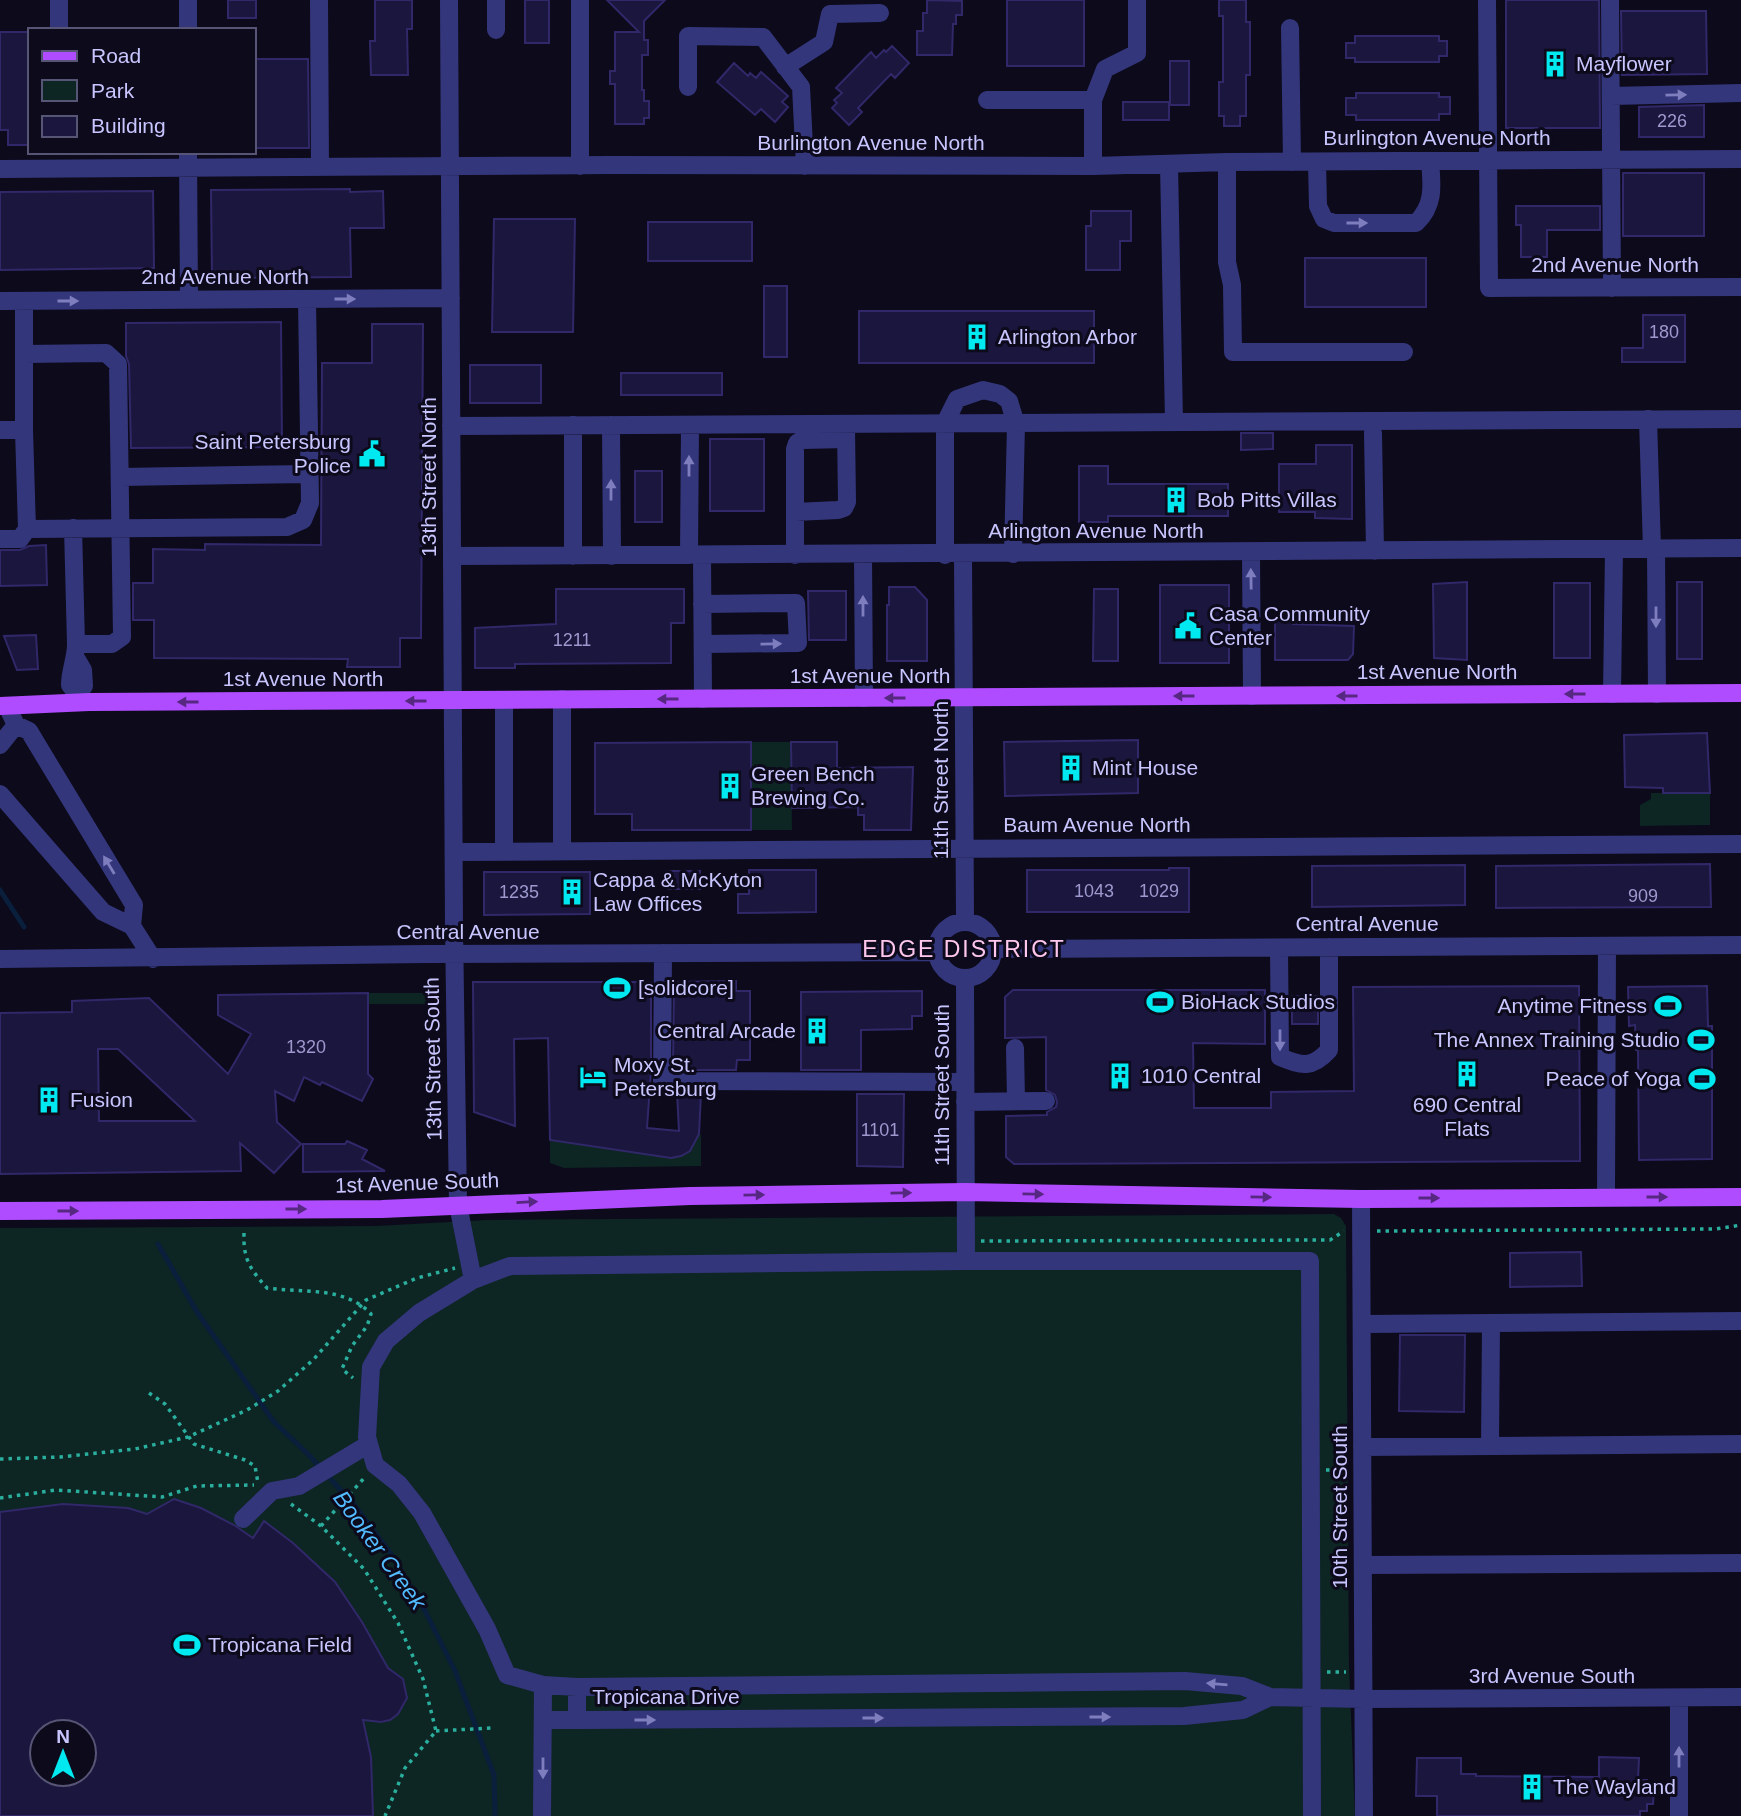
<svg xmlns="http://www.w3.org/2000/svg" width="1741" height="1816" viewBox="0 0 1741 1816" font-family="Arial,sans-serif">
<rect width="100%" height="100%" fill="#0c0a1b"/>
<path fill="#0d2523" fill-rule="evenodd" d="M751,742H791L792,830H751Z
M1651,793H1710V825L1640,826V805L1651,799Z
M368,993H439V1004H368Z
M699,1134L701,1135V1166L564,1168L550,1163V1140L670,1158C686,1156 692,1149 699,1134Z
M1334,1214L1341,1218L1346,1226L1349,1665L1355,1816H0V1228L376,1226L486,1220ZM42,1732H84V1774H42Z"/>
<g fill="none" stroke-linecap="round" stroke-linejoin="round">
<path stroke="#091f3c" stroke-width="5" d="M0,890L24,927
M158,1244L197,1312L274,1422L309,1455L355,1506L391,1554L425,1611L455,1671L494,1775L495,1816"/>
</g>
<path fill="#1b163d" stroke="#302869" stroke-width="2" fill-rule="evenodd" d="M228,0H256V18H228Z
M375,0H412V29H407L408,75H371L370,41H375Z
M525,0H549V43H525Z
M607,0H665L644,21V40H648V55H642V90H644V101H649V118H644V124H615V84H610V71H615V32H639Z
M927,0L962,1V15H956V24H953L952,55H917V31H923V13H927Z
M1007,0H1084V66H1007Z
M1219,0H1246V22H1250V75H1246V116H1240V126H1224V116H1219V82H1223V16H1219Z
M1506,0H1599L1600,128H1506Z
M1621,11H1706L1707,74L1622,75Z
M0,32H30V145H8V130H0Z
M1355,36H1439V41H1447V56H1439V62H1355V58H1346V43H1355Z
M892,46L909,63L895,78L891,74L858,108L862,112L849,125L832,108L837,103L834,100L842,93L836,88L871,52L876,58L884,50L886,52Z
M254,59H308L309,148H254Z
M1170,61H1189V105H1170Z
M734,63L748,76L750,73L756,78L761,72L788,96L782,102L788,107L775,122L761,109L755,115L717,82Z
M1356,93H1439V97H1450V114H1439V120H1356V115H1346V98H1356Z
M1123,102H1169V120H1123Z
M1704,105V137H1639V107Z
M1623,173H1704V236H1623Z
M350,189V192L383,191L384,228H350L351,277L212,278L211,190Z
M153,191L154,268L0,270V192Z
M1516,206H1600V230H1547V257H1521V225H1516Z
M1091,211H1131V241H1120V270H1086V226H1091Z
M494,219H575L573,332H492Z
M648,222H752V261H648Z
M1305,258H1426V307H1305Z
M764,286H787V357H764Z
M859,311H1094V363H859Z
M1643,315H1685V362H1622V348H1643Z
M281,322L282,447L131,448L129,364L126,356V323Z
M372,324H423L421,638H400V667H347L348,659L154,658V620H133V583H153V549L205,550V544L321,545L322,363H372Z
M470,365H541V403H470Z
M621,373H722V395H621Z
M1241,433H1273V449L1241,450Z
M710,439H764V511H710Z
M1316,445H1352V519L1315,518V512H1279V464H1316Z
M1079,466H1108V484H1228V516H1108V522H1079Z
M635,471H662V522H635Z
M46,545L47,585L0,586V550H20L29,546Z
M1467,582V660L1434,658L1433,584Z
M1677,582H1702V659H1677Z
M1554,583H1590V658H1554Z
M1160,585H1229V663H1160Z
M889,587H915L927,600V661H887V605H889Z
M556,589H684V623H671V663L515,664V668H475V628L556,624Z
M1094,589H1118V661H1093Z
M808,591H846V640H809Z
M1275,618H1293V624L1354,626L1353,654L1348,660H1275Z
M36,635L38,669L17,670L4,636Z
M1707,733L1710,793H1663V788L1625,787L1624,735Z
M1138,740V793L1005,796L1004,742Z
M751,742V830H632V814H595V743Z
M791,742H837V768L913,767L911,830H864V815H858V807L792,808Z
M1710,864L1711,907L1496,908V866Z
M1465,865V905L1312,907V866Z
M1169,868H1189V912H1027V870H1169Z
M749,870H816V912L738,913V894H749Z
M667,871H700V889H667Z
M484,872H590V914L484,915Z
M736,981V991H750V1060H737L736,1070H673L674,982Z
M473,982H651V1071L647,1128L679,1131L677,1092L701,1093L699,1134L690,1151L681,1156L671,1158L550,1140L548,1038L514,1039L515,1126L474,1112Z
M1579,986L1580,1161L1014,1164L1006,1157V1116L1047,1115V1112L1056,1107L1057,1102L1055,1095L1046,1090V1037L1005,1038V997L1013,990H1265V1044L1193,1043L1194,1108H1271V1092L1354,1091L1353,987Z
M1707,986L1708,1026H1712V1159L1639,1160L1638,1050H1636L1635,1025L1629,1026L1628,987Z
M922,991V1016H912V1029L861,1030V1070H801V992Z
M368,993V1074L373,1079L362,1101L322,1082L320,1085L304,1077L294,1101L275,1091L277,1122L301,1144L274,1173L240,1143L241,1171L0,1174V1013L72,1012V1001L149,998L228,1074L251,1034L218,1015V995ZM98,1049H118L195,1121H99Z
M1292,996H1318V1024H1292Z
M857,1094H904L903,1167L857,1166Z
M347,1141L367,1150L362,1159L385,1171L303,1172V1144H345Z
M1581,1252L1582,1286L1510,1287V1253Z
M1400,1335H1465L1464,1412L1399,1411Z
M174,1499L201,1508L234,1525L253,1538L264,1521L293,1543L335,1582L362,1622L388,1668L403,1679L407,1698L398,1714L390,1720L381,1722L363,1720L371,1757L373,1816H0V1512L63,1504L128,1508L147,1514ZM42,1732H84V1774H42Z
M1599,1757L1639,1758L1638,1780H1647V1788H1654L1653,1804H1647V1811H1640V1816H1437V1796H1416L1417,1758H1461V1774H1476V1776L1599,1777Z"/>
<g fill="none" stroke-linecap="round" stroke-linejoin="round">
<path stroke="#2aae9d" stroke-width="3.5" stroke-dasharray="3.5 5" stroke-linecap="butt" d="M1377,1231L1716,1229L1741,1225
M244,1233C243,1259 250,1269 267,1288C302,1293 345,1286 371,1314L367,1326L352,1346L342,1369L353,1378
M981,1241L1330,1240L1344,1231
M149,1393L165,1404L194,1444L245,1460L255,1466L258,1483
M0,1459L60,1457L135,1449L188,1437L247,1410L278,1391L313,1360L366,1300L417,1278L455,1268
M1326,1470H1346
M0,1498L56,1490L162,1497L197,1486L254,1485
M291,1504L321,1526L364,1569L398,1623L423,1679L436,1731L405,1768L385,1816
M321,1526L366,1476
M1327,1672H1346
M436,1731L491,1728"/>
<path stroke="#34367c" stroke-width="18" d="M59,0V30
M188,0V30
M319,0L320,167
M449,0L454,926L458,1205L473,1280
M496,0V30
M580,0V166
M1487,0L1489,288L1741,287
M1610,0L1612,288
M1290,28L1292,162
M785,67L824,42L830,14L880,13
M688,87V36L763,37L801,87L805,166
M1611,96L1741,93
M987,100H1093V166
M1093,100L1105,69L1137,53V0
M188,152L189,300
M1227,162V262L1232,285L1233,352H1404
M1317,162L1318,206L1324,219L1334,223H1416C1435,205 1432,185 1430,161
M1169,164L1174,422
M0,169L610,165L1093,166L1227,162L1741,159
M0,301L451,298
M24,354L106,353L118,364L122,637L112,644H76L73,528
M1648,419L1652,549
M611,425L612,556
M451,426L1741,419
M0,430H24V301
M1373,433L1375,551
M120,477L309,474
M795,512L838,510L844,508L847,502L846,428
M27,529L287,527L303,520L310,503L307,299
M0,539H20L27,529L24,430
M1656,549L1657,694
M1251,552L1252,696
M963,554L965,921
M689,555L690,425
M702,555L703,699
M795,555V449L797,443L802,440L846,439
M863,555L864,698
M945,555V423L957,399L983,390L1000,394L1009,401L1016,424L1013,554
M452,556L1741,548
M573,556V425
M702,604L796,603L798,643L703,644
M76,658L83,670L84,686L77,694L70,685C70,670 76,659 76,644
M1612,694L1614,549
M562,699V850
M504,700V851
M7,706L16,725L29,731L134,905L132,926
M0,745L16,725
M0,794L103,912L132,926L153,959
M454,852L1741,844
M937 950a28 28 0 1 1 56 0a28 28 0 1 1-56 0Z
M1279,948L1280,1057C1302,1066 1312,1069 1329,1050V947
M993,949L1741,945
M663,953L662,1081L965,1082
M0,959L426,954L936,952
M965,978L966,1261
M1015,1048L1016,1101
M965,1102L1046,1101
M1606,1197L1607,946
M1361,1199L1364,1816
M1362,1324L1741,1321
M1490,1446L1491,1323
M1362,1447L1741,1444
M243,1519L272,1491L299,1486L369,1444
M1363,1565L1741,1563
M577,1687L543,1685L507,1675L487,1629L422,1513L399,1484L375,1465L367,1437L371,1367L386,1341L419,1313L473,1280L510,1266L966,1261H1310L1312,1816
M1270,1697L1364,1699L1741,1697
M1679,1698V1816
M543,1720H582L1184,1716L1243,1710L1270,1697L1242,1686L1185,1681L577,1687V1720
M542,1816L543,1685"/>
<path stroke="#b04cff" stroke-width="18" d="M0,706L89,702L1741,693
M0,1211L382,1209L690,1196L965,1192L1361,1199L1741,1197"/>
</g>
<defs><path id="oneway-solid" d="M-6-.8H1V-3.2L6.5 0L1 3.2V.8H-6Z" transform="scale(1.75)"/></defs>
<g fill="#7e7ebe">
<use href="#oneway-solid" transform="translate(1676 95) rotate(-1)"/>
<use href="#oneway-solid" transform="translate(1357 223)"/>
<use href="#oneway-solid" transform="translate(345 299)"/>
<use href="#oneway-solid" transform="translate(68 301)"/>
<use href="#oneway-solid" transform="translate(689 466) rotate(-90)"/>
<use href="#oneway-solid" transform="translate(611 490) rotate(-90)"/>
<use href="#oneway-solid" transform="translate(1251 579) rotate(-91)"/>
<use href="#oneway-solid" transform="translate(863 606) rotate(-90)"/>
<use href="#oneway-solid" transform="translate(1656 617) rotate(90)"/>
<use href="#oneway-solid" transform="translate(771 644) rotate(-1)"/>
<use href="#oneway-solid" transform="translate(109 865) rotate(-121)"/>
<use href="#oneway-solid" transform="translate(1280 1040) rotate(90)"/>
<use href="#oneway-solid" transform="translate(1217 1684) rotate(-175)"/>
<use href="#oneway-solid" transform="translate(1100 1717)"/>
<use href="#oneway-solid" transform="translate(873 1718)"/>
<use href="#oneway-solid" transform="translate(645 1720)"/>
<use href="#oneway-solid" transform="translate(1679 1757) rotate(-90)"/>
<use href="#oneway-solid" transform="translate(543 1768) rotate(90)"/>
</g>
<g fill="#562882">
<use href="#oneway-solid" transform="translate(1575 694) rotate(180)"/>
<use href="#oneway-solid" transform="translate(1184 696) rotate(180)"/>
<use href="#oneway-solid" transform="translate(1347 696) rotate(180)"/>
<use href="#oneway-solid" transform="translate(895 698) rotate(180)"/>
<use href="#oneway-solid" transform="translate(668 699) rotate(180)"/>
<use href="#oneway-solid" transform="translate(416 701) rotate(180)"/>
<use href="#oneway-solid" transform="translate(188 702) rotate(180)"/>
<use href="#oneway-solid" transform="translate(901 1193) rotate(-1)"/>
<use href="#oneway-solid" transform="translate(1033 1194) rotate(1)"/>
<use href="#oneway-solid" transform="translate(754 1195) rotate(-1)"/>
<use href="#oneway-solid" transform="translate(1261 1197) rotate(1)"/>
<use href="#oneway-solid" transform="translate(1657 1197)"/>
<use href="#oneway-solid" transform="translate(1429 1198)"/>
<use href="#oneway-solid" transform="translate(527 1202) rotate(-3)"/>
<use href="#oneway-solid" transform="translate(296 1209)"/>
<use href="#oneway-solid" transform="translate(68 1211)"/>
</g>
<defs>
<g id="building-bare" transform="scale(2.1)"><path d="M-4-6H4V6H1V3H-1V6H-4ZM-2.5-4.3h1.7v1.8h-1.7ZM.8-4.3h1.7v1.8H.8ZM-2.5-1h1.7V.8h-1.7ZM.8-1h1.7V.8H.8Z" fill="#00e8f0" stroke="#0c0a1b" stroke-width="2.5" paint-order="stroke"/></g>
<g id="civic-bare" transform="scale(2.1)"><path d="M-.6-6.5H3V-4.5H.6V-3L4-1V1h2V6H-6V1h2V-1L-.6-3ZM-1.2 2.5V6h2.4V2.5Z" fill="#00e8f0" stroke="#0c0a1b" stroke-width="2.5" paint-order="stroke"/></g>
<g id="stadium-bare" transform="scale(2.1)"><path d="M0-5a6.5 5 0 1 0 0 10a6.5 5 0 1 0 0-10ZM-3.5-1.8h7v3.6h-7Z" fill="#00e8f0" stroke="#0c0a1b" stroke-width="2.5" paint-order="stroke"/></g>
<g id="hotel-bare" transform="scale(2.1)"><path d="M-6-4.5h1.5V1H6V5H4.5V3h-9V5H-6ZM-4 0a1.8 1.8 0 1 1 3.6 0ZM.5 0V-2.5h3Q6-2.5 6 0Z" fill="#00e8f0" stroke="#0c0a1b" stroke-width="2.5" paint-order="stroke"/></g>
</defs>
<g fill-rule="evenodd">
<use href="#building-bare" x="1555" y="64"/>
<use href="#building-bare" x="977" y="337"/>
<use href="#civic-bare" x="372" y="454"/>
<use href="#building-bare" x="1176" y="500"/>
<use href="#civic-bare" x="1188" y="626"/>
<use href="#building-bare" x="1071" y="768"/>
<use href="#building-bare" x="730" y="786"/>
<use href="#building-bare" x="572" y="892"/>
<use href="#stadium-bare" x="617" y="988"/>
<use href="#stadium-bare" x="1160" y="1002"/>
<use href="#stadium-bare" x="1668" y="1006"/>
<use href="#building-bare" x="817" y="1031"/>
<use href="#stadium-bare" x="1701" y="1040"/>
<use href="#building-bare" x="1467" y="1074"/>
<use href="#building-bare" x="1120" y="1076"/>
<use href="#hotel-bare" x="593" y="1077"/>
<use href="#stadium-bare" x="1702" y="1079"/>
<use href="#building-bare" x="49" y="1100"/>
<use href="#stadium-bare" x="187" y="1645"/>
<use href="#building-bare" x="1532" y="1787"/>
</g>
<g text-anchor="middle" stroke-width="6" stroke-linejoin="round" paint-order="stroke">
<g font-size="18" fill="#9d99ce">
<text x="1672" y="127">226</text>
<text x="1664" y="338">180</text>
<text x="572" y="646">1211</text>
<text x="1094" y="897">1043</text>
<text x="1159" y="897">1029</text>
<text x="519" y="898">1235</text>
<text x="1643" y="902">909</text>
<text x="306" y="1053">1320</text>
<text x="880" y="1136">1101</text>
</g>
<g font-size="21" fill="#c8c5ff" stroke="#0c0a1b" text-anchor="start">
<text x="1576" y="71">Mayflower</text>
<text x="998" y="344">Arlington Arbor</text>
<text x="351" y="449" text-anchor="end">Saint Petersburg<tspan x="351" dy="24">Police</tspan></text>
<text x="1197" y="507">Bob Pitts Villas</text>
<text x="1209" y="621">Casa Community<tspan x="1209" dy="24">Center</tspan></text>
<text x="1092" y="775">Mint House</text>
<text x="751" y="781">Green Bench<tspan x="751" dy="24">Brewing Co.</tspan></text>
<text x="593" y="887">Cappa &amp; McKyton<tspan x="593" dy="24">Law Offices</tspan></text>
<text x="638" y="995">[solidcore]</text>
<text x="1181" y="1009">BioHack Studios</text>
<text x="1647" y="1013" text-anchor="end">Anytime Fitness</text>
<text x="796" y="1038" text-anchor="end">Central Arcade</text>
<text x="1680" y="1047" text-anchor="end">The Annex Training Studio</text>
<text x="614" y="1072">Moxy St.<tspan x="614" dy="24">Petersburg</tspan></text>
<text x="1141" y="1083">1010 Central</text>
<text x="1681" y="1086" text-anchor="end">Peace of Yoga</text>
<text x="70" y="1107">Fusion</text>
<text x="1467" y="1112" text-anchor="middle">690 Central<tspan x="1467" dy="24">Flats</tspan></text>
<text x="208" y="1652">Tropicana Field</text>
<text x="1553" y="1794">The Wayland</text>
</g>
<g font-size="21" fill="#c8c5ff" stroke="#0c0a1b">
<text x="1437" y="145">Burlington Avenue North</text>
<text x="871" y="150">Burlington Avenue North</text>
<text x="1615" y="272">2nd Avenue North</text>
<text x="225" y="284">2nd Avenue North</text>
<text transform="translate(429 477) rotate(-90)" y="7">13th Street North</text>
<text x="1096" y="538">Arlington Avenue North</text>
<text x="1437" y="679">1st Avenue North</text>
<text x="870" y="683">1st Avenue North</text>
<text x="303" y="686">1st Avenue North</text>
<text transform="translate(941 780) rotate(-90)" y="7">11th Street North</text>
<text x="1097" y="832">Baum Avenue North</text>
<text x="1367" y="931">Central Avenue</text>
<text x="468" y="939">Central Avenue</text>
<text transform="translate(433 1059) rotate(-91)" y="7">13th Street South</text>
<text transform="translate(942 1085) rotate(-90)" y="7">11th Street South</text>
<text transform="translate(417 1183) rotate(-2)" y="7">1st Avenue South</text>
<text transform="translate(1340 1507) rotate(-90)" y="7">10th Street South</text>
<text x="1552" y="1683">3rd Avenue South</text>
<text x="666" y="1704">Tropicana Drive</text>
</g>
<g font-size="23" letter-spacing="2" fill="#ffc7ee" stroke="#0c0a1b">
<text x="964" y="957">EDGE DISTRICT</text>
</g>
<g font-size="23" font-style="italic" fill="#53bbff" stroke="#0c0a1b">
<text transform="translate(380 1550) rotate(54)" y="8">Booker Creek</text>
</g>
</g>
<rect x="28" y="28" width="228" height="126" fill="#0c0a1b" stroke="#575576" stroke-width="2"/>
<rect x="42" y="51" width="35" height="10" fill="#b04cff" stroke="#575576" stroke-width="2"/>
<text x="91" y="63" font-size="21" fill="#c8c5ff">Road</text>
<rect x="42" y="80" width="35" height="21" fill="#0d2523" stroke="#575576" stroke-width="2"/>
<text x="91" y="98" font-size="21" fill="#c8c5ff">Park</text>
<rect x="42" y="116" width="35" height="21" fill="#1b163d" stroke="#575576" stroke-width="2"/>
<text x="91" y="133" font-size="21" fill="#c8c5ff">Building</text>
<g transform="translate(63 1753)"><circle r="33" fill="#0c0a1b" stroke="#575576" stroke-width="2"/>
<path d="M0-5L12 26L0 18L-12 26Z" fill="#00e8f0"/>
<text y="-10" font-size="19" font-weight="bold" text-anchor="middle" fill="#c8c5ff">N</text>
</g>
</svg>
